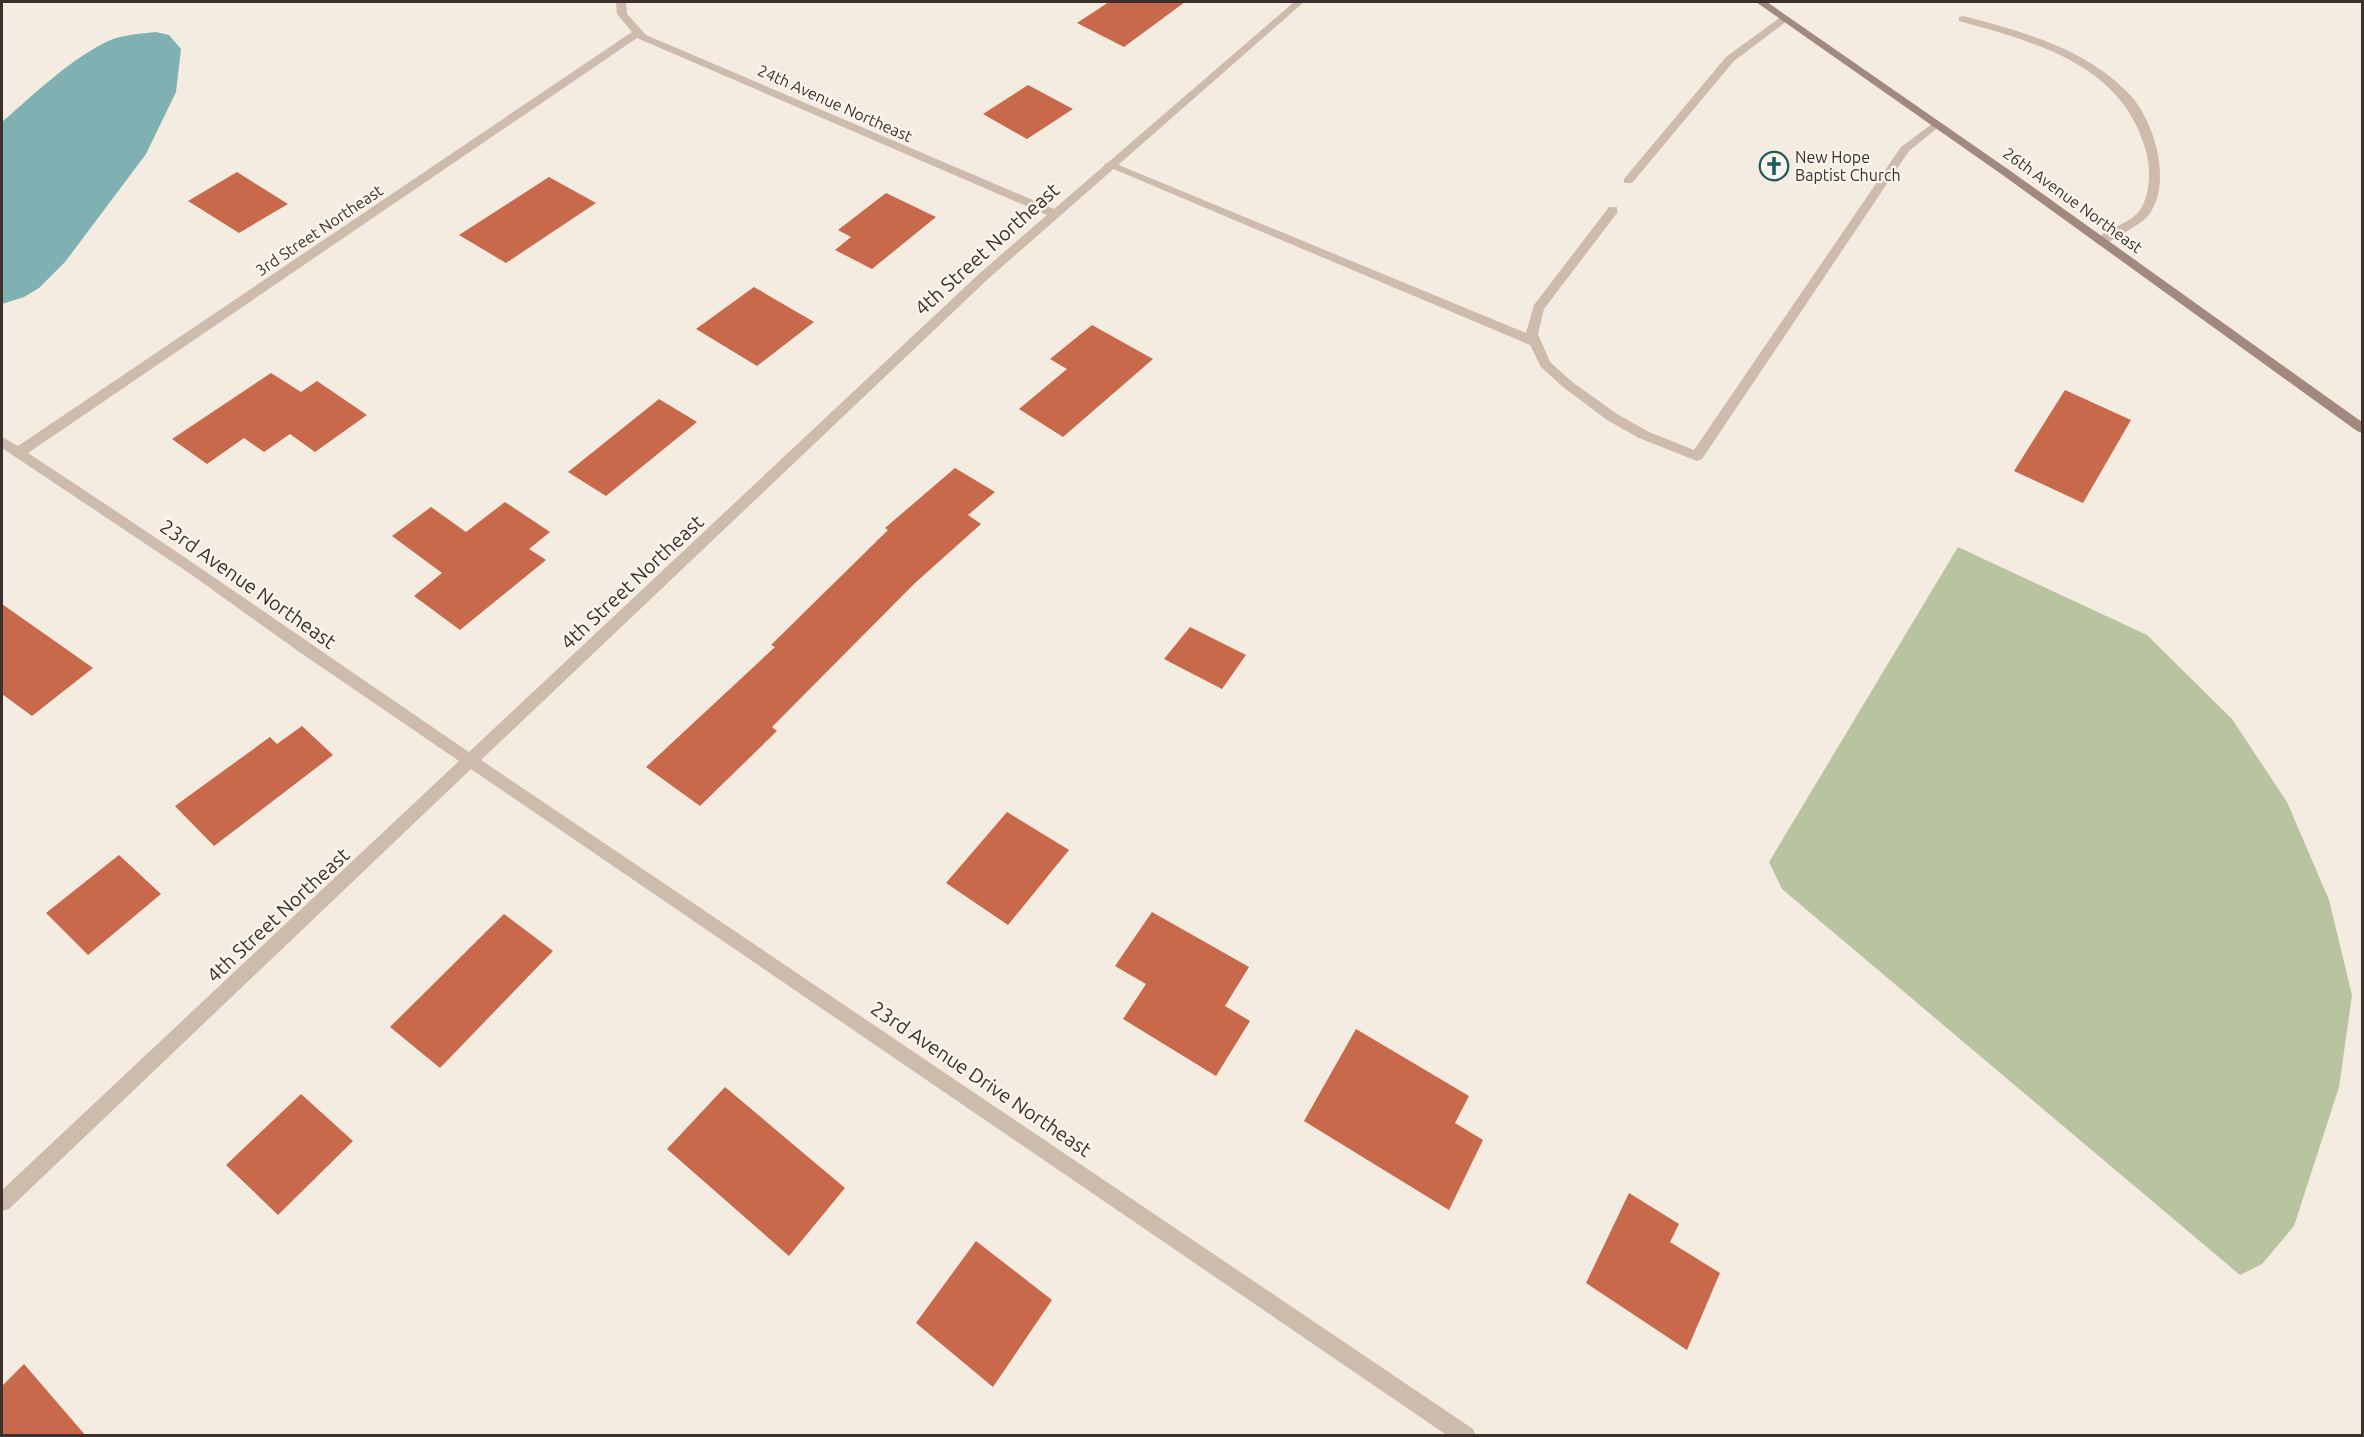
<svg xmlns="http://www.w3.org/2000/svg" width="2364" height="1437" viewBox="0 0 2364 1437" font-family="Ubuntu,sans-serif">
<rect width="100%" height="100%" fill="#f4ebe1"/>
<path fill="#b8c4a0" d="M1958,547L2147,635L2232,719L2287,802L2329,900L2352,995L2339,1087L2294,1226L2262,1264L2240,1275L1782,889L1769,862Z"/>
<path fill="#7fb0b2" d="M156,32L169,35L181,49L176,92L146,154L65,262L39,288L24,297L2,304V122C33,95 65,64 102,44C118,35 137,34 156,32Z"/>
<path fill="#c8694b" d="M1109,2H1185L1124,47L1077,23Z
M1028,85L1073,109L1027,139L983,114Z
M237,172L288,204L239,233L188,201Z
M549,177L596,203L506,263L459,235Z
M886,193L936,217L872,269L835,250L851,237L838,230Z
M754,287L814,322L757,366L696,329Z
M1092,325L1153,359L1063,437L1019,409L1067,369L1050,359Z
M271,373L301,392L317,381L367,415L315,452L290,434L264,452L244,438L207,464L172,439Z
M2065,390L2131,420L2083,503L2014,471Z
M659,399L697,422L606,496L568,472Z
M955,468L995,492L968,515L981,524L915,583L772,727L777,731L700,806L646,767L775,647L771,645L888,530L885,528Z
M505,502L550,532L529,549L546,560L460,630L414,596L442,573L392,536L431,507L466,532Z
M2,604L93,668L32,716L2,694Z
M1190,627L1246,655L1222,689L1164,659Z
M302,726L333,755L214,846L175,806L270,737L277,744Z
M1007,812L1069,850L1008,925L946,883Z
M119,855L161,894L88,955L46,913Z
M1152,912L1249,967L1225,1006L1250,1021L1216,1076L1123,1019L1146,984L1115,966Z
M504,914L553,951L440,1068L390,1027Z
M1356,1029L1469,1096L1455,1123L1483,1140L1449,1210L1304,1121Z
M725,1087L845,1188L789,1256L667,1149Z
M301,1094L353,1141L278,1215L226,1165Z
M1629,1193L1679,1224L1670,1242L1720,1273L1687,1350L1586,1283Z
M976,1241L1052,1300L993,1387L916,1323Z
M24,1364L86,1436H2V1386Z"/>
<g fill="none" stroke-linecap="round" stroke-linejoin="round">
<path fill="#cdbbac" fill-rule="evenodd" d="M1782,16L1791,18L1734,61L1632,183H1624V179L1726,57Z
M1963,16C2022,31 2088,49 2131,96C2155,123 2173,184 2148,216C2142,223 2133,227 2126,232C2117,236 2107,246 2097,244L2095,241C2107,227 2129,225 2140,210C2151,194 2151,165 2145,148C2121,64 2035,42 1959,21V17Z
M1936,121L1941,124L1940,126L1909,151L1702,459L1697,461L1639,438L1607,420L1563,387L1541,367L1530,345L1104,165L1106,163H1114L1526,333L1534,305L1609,207H1617V213L1544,309L1538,334L1550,362L1571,381L1617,414L1649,432L1694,450L1901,147Z"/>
<path fill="#cdbbac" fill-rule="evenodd" d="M616,2H626L627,14L646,35L1054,209L1294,2H1304L988,279L481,760L1473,1429L1476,1436H1448L471,769L9,1209L2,1211V1190L459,761L298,651L189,573L2,448V437L18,446L632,32L617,14ZM637,38L1047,215L980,273L469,752C322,652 177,550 28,453Z"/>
<path fill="#a18a7d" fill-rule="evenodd" d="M1756,2H1767L2012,172L2362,422V433L2357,431L2004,176Z"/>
</g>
<defs>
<g id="church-ring" transform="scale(1.5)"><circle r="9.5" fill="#fbf5ee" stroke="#1f5a5e" stroke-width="1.5"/><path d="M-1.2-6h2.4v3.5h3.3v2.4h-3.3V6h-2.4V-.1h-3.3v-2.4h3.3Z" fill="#1f5a5e"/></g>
</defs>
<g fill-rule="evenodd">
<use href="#church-ring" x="1774" y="166"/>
</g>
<g text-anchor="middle" stroke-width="4.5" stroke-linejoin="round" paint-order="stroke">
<g font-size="16" fill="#3b302b" stroke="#fbf5ee">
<text transform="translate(835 103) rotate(24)" y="6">24th Avenue Northeast</text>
<text transform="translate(2073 200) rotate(36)" y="6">26th Avenue Northeast</text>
<text transform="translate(319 230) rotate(-34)" y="6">3rd Street Northeast</text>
</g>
<g font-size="16" fill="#3b302b" stroke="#fbf5ee" text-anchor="start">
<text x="1795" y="163">New Hope<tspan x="1795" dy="18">Baptist Church</tspan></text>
</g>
<g font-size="20" fill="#3b302b" stroke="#fbf5ee">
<text transform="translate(987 249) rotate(-42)" y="7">4th Street Northeast</text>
<text transform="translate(632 582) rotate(-43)" y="7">4th Street Northeast</text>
<text transform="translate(248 584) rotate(35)" y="7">23rd Avenue Northeast</text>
<text transform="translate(278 915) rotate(-43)" y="7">4th Street Northeast</text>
<text transform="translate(981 1079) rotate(34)" y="7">23rd Avenue Drive Northeast</text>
</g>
</g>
<rect width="2364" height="1437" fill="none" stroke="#3b302b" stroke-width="6"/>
</svg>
